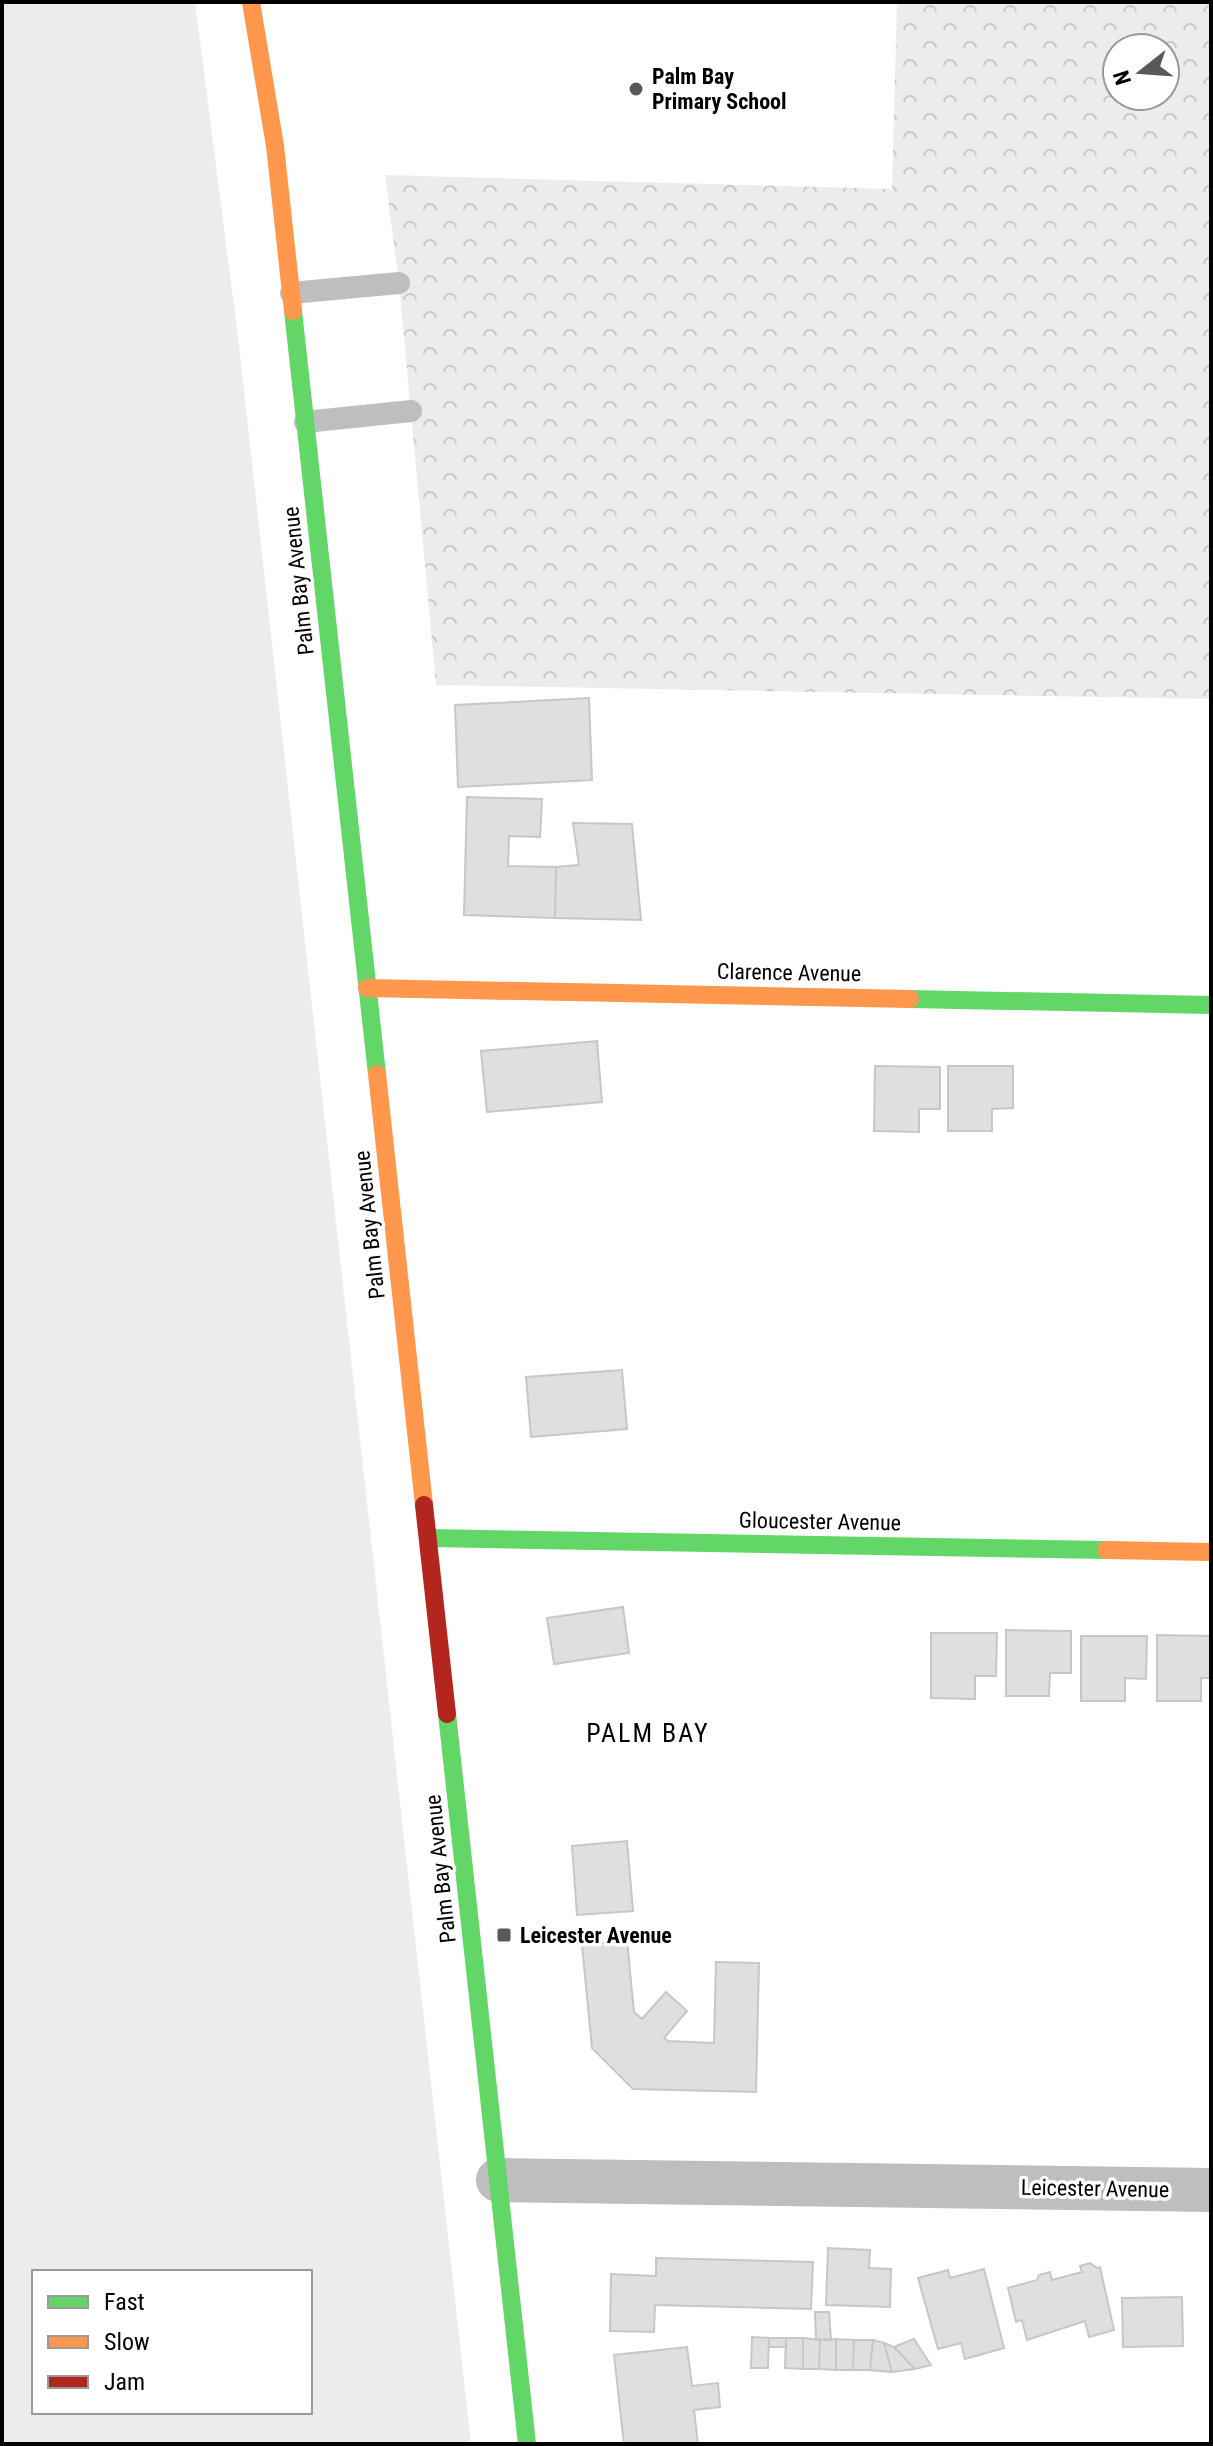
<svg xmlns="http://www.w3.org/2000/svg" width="1213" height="2446" viewBox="0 0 1213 2446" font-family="'Roboto Condensed',sans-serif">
<defs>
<pattern id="park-crowns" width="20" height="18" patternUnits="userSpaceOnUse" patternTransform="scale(2)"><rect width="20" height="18" fill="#ececec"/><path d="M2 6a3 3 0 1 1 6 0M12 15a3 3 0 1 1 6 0" fill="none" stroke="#c9c9c9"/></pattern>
</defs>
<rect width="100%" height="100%" fill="#fff"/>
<path fill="#ececec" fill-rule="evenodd" d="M2,2H195L239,345L471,2444H2ZM34,2272H310V2412H34Z"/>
<path fill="url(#park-crowns)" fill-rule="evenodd" d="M897,2H1211V699L436,685L399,283L385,175L892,189ZM1117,48H1165V96H1117Z"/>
<path fill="#dfdfdf" stroke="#c7c7c7" stroke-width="2" d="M589,698L592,780L458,787L455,705Z
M467,797L542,799L540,837L509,836L508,866L556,867L555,918L464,915Z
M573,823L632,824L641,920L555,918L556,867L579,865Z
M597,1041L602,1102L487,1112L481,1051Z
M875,1066L940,1067V1109H919V1132L874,1131Z
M948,1066H1013V1108L992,1109V1131H948Z
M622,1370L627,1429L531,1437L526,1377Z
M623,1607L629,1653L554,1664L547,1618Z
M1006,1630L1071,1631V1673H1050L1049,1696H1006Z
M931,1633H997L996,1676H975V1699L931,1698Z
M1157,1635L1211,1636V1678H1201V1701H1157Z
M1081,1636H1147L1146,1679L1125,1678V1701H1081Z
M627,1841L633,1911L577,1915L572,1846Z
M627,1941L634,2012L642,2019L666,1992L687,2011L664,2038L668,2041L714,2043L716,1962L759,1963L756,2092L633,2089L592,2048L582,1945Z
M828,2248L870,2250L869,2268L891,2269L890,2307L826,2305Z
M656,2258L813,2262L811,2309L655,2305L654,2332L610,2331L611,2274L656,2276Z
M1090,2263L1097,2268L1100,2267L1114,2330L1089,2337L1085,2321L1027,2340L1022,2320L1016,2322L1008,2288L1037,2280L1039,2275L1050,2272L1052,2280L1082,2272L1080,2266Z
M984,2269L1004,2348L965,2359L961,2343L938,2349L918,2278L948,2270L950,2278Z
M1182,2297L1183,2346L1123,2347L1122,2298Z
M815,2312H829L831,2340L816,2339Z
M752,2337L769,2338L768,2368H751Z
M769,2338H786V2347H769Z
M786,2338H803V2369L785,2368Z
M803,2338L820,2340L819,2369H803Z
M836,2339L854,2340L853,2370H836Z
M836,2339V2370L819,2369L820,2340Z
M914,2339L931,2365L915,2369L894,2347Z
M854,2340H873L870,2370H853Z
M873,2340L884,2343L892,2372L870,2370Z
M884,2343L894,2347L915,2369L892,2372Z
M687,2347L692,2386L718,2383L720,2407L694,2410L698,2444H624L614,2355Z"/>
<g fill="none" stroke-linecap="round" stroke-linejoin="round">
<path stroke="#bebebe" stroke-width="22" d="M291,293L399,283
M305,422L411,411"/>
<path stroke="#bebebe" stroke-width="44" d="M498,2180L1211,2190"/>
<path stroke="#63d668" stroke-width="18" d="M293,311L377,1074
M910,999L1211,1005
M428,1538L1106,1550
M447,1714L527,2444"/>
<path stroke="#ff974d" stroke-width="18" d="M251,2L275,146L293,311
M367,988L910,999
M377,1074L424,1505
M1106,1550L1211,1552"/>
<path stroke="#b3261e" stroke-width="18" d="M424,1505L447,1714"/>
</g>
<g fill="#595959" stroke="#fff" stroke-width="3">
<circle cx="636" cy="89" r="8"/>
<rect x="496" y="1927" width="16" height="16" rx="4"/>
</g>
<g text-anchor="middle" stroke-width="7" stroke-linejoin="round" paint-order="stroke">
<g font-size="22" font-weight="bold" fill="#000" stroke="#fff" text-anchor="start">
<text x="652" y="84">Palm Bay<tspan x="652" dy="25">Primary School</tspan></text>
<text x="520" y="1943">Leicester Avenue</text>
</g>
<g font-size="22" fill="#000" stroke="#fff">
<text transform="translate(298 581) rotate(-96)" y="8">Palm Bay Avenue</text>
<text transform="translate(789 972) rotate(1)" y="8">Clarence Avenue</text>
<text transform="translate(369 1225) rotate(-96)" y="8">Palm Bay Avenue</text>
<text transform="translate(820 1521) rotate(1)" y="8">Gloucester Avenue</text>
<text transform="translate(440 1869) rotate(-96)" y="8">Palm Bay Avenue</text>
<text transform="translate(1095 2188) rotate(1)" y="8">Leicester Avenue</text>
</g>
<g font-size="26" letter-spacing="2" fill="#000" stroke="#fff">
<text x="648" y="1742">PALM BAY</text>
</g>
</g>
<rect width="1213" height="2446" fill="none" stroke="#000000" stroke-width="8"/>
<rect x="32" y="2270" width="280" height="144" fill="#ffffff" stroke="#999999" stroke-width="2"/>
<rect x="48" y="2296" width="40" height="12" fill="#63d668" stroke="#999999" stroke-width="2"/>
<text x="104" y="2310" font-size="24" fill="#000000">Fast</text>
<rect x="48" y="2336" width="40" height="12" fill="#ff974d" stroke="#999999" stroke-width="2"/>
<text x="104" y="2350" font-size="24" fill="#000000">Slow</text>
<rect x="48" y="2376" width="40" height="12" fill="#b3261e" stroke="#999999" stroke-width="2"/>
<text x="104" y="2390" font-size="24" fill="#000000">Jam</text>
<g transform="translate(1141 72) rotate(253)"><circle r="38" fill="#ffffff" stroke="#999999" stroke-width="2"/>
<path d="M0-6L14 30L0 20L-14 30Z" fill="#595959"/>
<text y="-12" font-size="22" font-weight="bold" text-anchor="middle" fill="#000000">N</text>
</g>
</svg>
